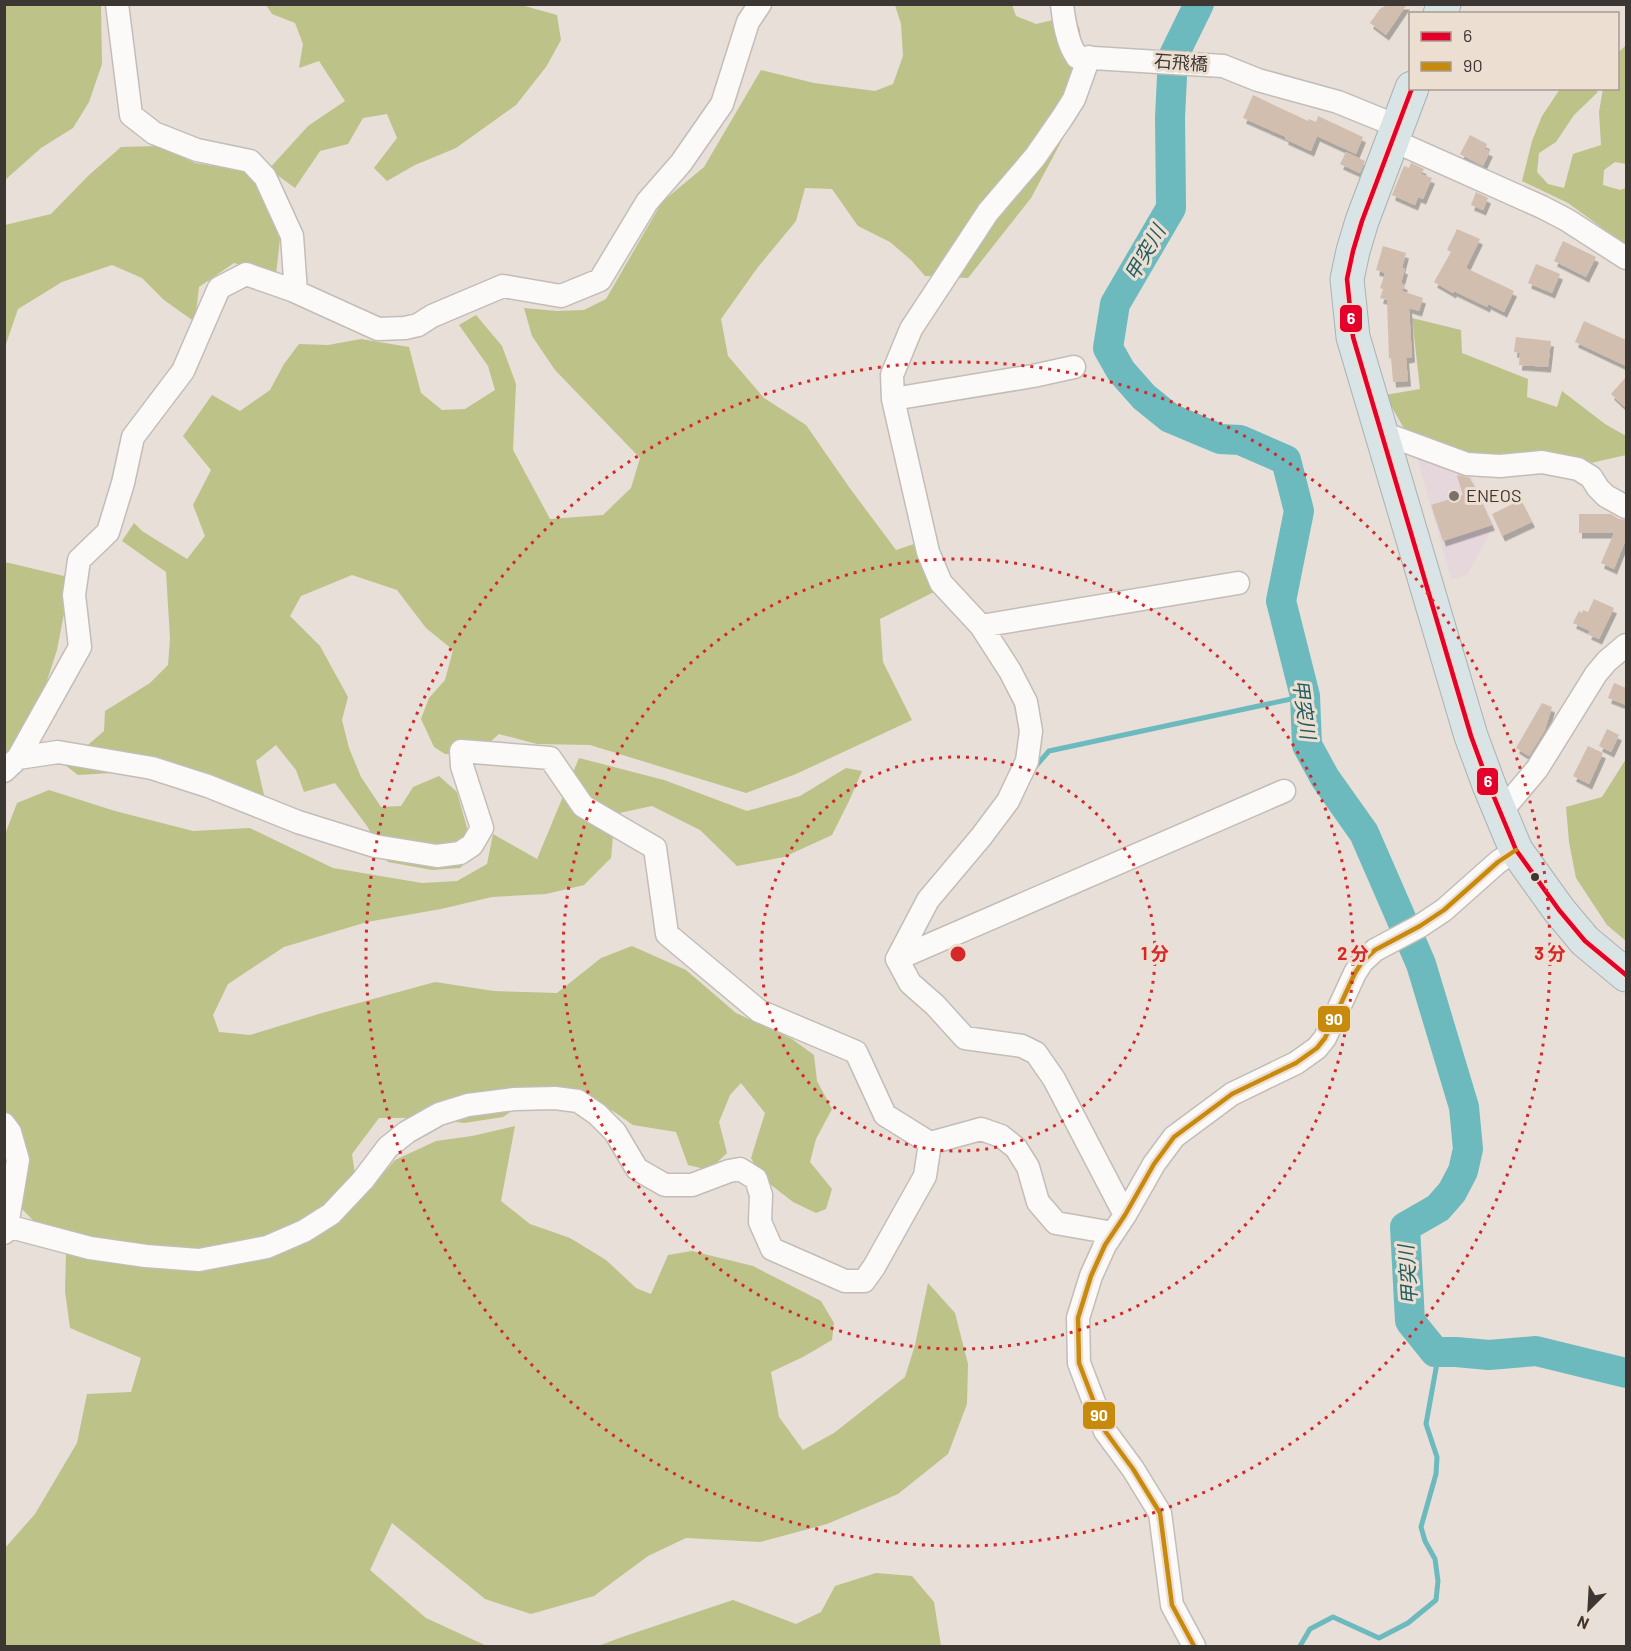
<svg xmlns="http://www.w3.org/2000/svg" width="1631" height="1651" viewBox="0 0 1631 1651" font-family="Barlow,'Noto Sans JP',sans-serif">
<defs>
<filter id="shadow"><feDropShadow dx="3" dy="5.5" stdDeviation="0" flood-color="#0004"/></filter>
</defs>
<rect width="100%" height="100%" fill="#e7dfd8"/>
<path fill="#e5d7dc" d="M1415,450L1468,468L1494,525L1467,575L1451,579Z"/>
<path fill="#bdc289" d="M5,4L101,5L102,64L89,102L73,128L41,148L5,180Z
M266,5H521L557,15L561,40L546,67L516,105L456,148L415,165L387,181L374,168L397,138L387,114L363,118L348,144L320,151L295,188L269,169L308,126L345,101L319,61L299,68L303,44L295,23L272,14Z
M895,5H1012L1016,16L1036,24L1074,15L1080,30L1084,99L1031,198L968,278L925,276L911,260L890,242L858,226L832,189L805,188L796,221L758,267L721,319L728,356L764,398L806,425L849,487L896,550L917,543L936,591L880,619L883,662L912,720L796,774L746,793L590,745L537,744L499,734L478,753L445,754L434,747L421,719L429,698L445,680L453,650L426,628L397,590L352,575L301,596L290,616L320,646L348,697L342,720L349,748L361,777L381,807L401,806L413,787L439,776L457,792L467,828L469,860L460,868L432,870L388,862L367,826L335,783L304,792L296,770L276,745L256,761L271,824L160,779L112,773L78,775L65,765L104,731L105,711L150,683L168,665L170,638L166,572L122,541L134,523L142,531L187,559L205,536L193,505L211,470L183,436L212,395L240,411L270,390L284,364L299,344L328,345L361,339L409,347L421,393L442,410L465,409L495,390L488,366L459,325L476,315L502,346L516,384L513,450L550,519L603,515L631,488L640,458L555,370L532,336L524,308L557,311L584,310L606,299L662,202L704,167L761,70L814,83L875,91L893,84L903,56L901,24Z
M1626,45V164L1615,162L1604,170L1603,185L1620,190L1626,188V245L1568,203L1522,181L1532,141L1542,116L1560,89H1595L1598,92L1574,115L1556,142L1539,153L1537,172L1548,184L1564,188L1573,154L1601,145L1599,112L1603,89L1618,88V53Z
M158,146L195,163L244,171L271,195L281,229L276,275L234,263L199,287L195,322L164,300L142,278L112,265L62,282L18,309L5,347V369V225L51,214L89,175L121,147Z
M1412,318L1461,330L1462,353L1528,379L1527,397L1557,407L1562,391L1605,424L1626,436V455L1582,465L1502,462L1460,457L1406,432L1385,395L1420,389Z
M5,562L64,576L66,603L57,650L41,699L25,721L5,762Z
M579,758L664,780L747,811L800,796L846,768L862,771L850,799L832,835L784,857L737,866L700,830L652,806L615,814L611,858L584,885L546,894L492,897L441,909L367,922L284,947L228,984L213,1015L219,1032L250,1035L322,1013L435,982L494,991L557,993L601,958L632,946L686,970L736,1013L792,1039L814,1055L817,1081L832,1109L816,1139L810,1162L832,1189L826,1209L816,1213L793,1202L761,1177L751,1158L765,1113L741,1083L730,1095L719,1122L727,1153L709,1170L688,1165L676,1132L633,1125L613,1111L586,1103L534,1096L503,1117L464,1123L425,1118H379L352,1154L359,1201L395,1160L436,1141L472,1136L515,1126L501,1201L530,1224L570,1238L606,1260L636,1288L651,1294L668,1255L692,1251L753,1266L821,1301L834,1323L832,1340L803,1357L771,1372L779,1417L803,1450L834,1433L905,1377L915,1345L928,1283L955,1313L968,1364L967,1404L948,1454L898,1494L827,1524L760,1542L686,1538L648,1556L594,1596L531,1614L485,1599L392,1523L370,1570L426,1618L487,1646H5V1548L35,1514L77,1443L87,1394L131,1392L141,1358L70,1328L65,1291L66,1254L22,1209V1170L4,1113V837L17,803L49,790L115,811L193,831L250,828L333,868L422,883L457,881L487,864L493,834L537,859Z
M1626,759V941L1607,925L1576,878L1569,842L1566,807L1602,797Z
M876,1573L912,1576L934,1602L941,1646H598L622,1637L733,1600L796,1624L821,1612L835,1586Z"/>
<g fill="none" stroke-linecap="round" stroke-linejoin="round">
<path stroke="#6cbabd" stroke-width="5" d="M1035,767L1049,751L1305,696
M1300,1646L1310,1629L1333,1617L1379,1638L1408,1623L1436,1600L1438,1581L1435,1559L1425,1541L1421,1527L1436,1474L1437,1457L1426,1424L1439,1352"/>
<path stroke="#6cbabd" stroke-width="30" d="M1199,4L1173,57L1170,117L1171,208L1115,304L1108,348L1121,371L1144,397L1170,418L1220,439L1240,440L1286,460L1299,511L1281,601L1305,696L1307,745L1325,778L1364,833L1421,964L1464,1107L1468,1149L1463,1171L1452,1192L1438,1208L1405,1227L1410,1321L1435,1352H1456L1489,1355L1536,1351L1626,1373"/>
</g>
<path fill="#d1beae" filter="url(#shadow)" d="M1389,4H1407L1386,35L1370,23L1380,9Z
M1253,95L1308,121L1309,119L1316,122L1318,116L1363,137L1356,154L1317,136L1311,151L1285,139L1286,137L1243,118Z
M1470,135L1487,144L1485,149L1490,151L1483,166L1460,154Z
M1346,152L1365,161L1360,173L1340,164Z
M1411,163L1424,169L1421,174L1432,178L1423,199L1418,197L1415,205L1392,195L1404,166L1409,168Z
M1476,192L1488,198L1483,210L1471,205Z
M1457,229L1480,239L1466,268L1514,291L1504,312L1488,304L1487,307L1454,291L1453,293L1434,282L1451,252L1447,250Z
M1563,241L1596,257L1586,277L1554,261Z
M1383,246L1406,253L1402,268L1405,269L1401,283L1405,285L1402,291L1423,298L1419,311L1409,308L1412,357L1406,358L1408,381L1393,382L1391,358L1389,359L1387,300L1380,298L1383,289L1380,288L1385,273L1376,270Z
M1536,264L1560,274L1552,293L1528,283Z
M1584,321L1626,340V366L1575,342Z
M1516,337L1551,341L1548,367L1519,365L1520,353L1514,352Z
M1626,377V408L1611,394Z
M1459,475L1470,478L1492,525L1443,541L1431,505L1463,495L1457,476Z
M1521,500L1532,522L1502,536L1492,514Z
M1579,514H1611L1619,519L1626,520V539L1614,569L1601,563L1614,533H1579Z
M1594,599L1614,608L1599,639L1588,634L1590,631L1573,623L1579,611L1582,613L1583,610L1588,612Z
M1614,683L1626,688V705L1608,698Z
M1542,703L1552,707L1545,730L1529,756L1516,748Z
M1607,729L1619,735L1611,752L1599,746Z
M1588,746L1603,753L1589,784L1573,776Z"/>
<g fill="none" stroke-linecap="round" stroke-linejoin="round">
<g stroke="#c3bdb7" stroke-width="25">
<path id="minor" d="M117,4L131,115L154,133L197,150L250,161L265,177L292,236L296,292
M1062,4C1064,22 1067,43 1077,57L1223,66L1258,80L1338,102L1397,126
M1392,140L1542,207L1567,220L1626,258
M893,399L1033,376L1074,367
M1380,432L1467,464L1500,466L1542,462L1578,469L1591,477L1598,488L1606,496L1626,507
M981,626L1238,583
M18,758L58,752L152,768L208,786L298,822L375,846L437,856L460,853L472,845L482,828L462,766L461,751L550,758L583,806L655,848L667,934L759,1011L856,1052L885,1115L930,1143
M4,771L18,758L80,647L74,595L79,560L108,532L123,483L133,437L183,371L219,288L246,274L292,290L378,329L405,328L418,325L432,316L503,286L561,296L600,280L647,202L681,163L722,104L748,22L760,4
M1500,813L1537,769L1596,674L1607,661L1626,645
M897,959L928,900L981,837L1008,801L1027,761L1031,731L1026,702L1010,671L981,626L941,583L928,552L893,399L892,375L911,329L988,212L1035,157L1062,118L1074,99L1089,57
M897,959L1284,791
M897,959L910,983L935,1005L965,1038L1022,1046L1036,1053L1054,1079L1125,1215
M4,1124L10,1132L18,1160L7,1226L4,1233
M7,1226L90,1248L146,1256L199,1260L267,1247L304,1231L331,1214L363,1180L388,1147L407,1132L439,1114L468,1105L514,1099L555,1098L578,1101L597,1114L615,1132L637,1169L665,1185H692L729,1171L740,1169L756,1179L761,1195L760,1222L772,1249L845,1281H864L874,1267L925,1176L930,1143L981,1129L1001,1136L1016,1148L1028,1167L1038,1202L1056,1223L1113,1233
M1194,1646L1172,1605L1160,1513L1133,1469L1105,1431L1079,1363L1078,1318L1091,1276L1105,1245L1125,1215L1154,1164L1174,1137L1232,1094L1296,1063L1317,1048L1325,1038L1355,973L1362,962L1375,950L1420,926L1444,910L1498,862L1516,850"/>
</g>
<g stroke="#a9b2b2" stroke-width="35">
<path id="highway" d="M1440,14L1444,4
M1412,88L1362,221L1353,251L1347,279L1353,337L1471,736L1489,785L1516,850L1559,910L1585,941L1626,975"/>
</g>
<use href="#minor" stroke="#fbfaf9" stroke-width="22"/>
<use href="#highway" stroke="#d9e4e6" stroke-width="33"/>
<g stroke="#edded2" stroke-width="9">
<path id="bus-1" d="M1412,88L1362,221L1353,251L1347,279L1353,337L1471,736L1489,785L1516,850L1559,910L1585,941L1626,975"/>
</g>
<g stroke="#edded2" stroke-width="9">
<path id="bus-2" d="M1194,1646L1172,1605L1160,1513L1133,1469L1105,1431L1079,1363L1078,1318L1091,1276L1105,1245L1125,1215L1154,1164L1174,1137L1232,1094L1296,1063L1317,1048L1325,1038L1355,973L1362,962L1375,950L1420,926L1444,910L1498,862L1516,850"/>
</g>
<use href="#bus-1" stroke="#e4002b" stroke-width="4.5"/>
<use href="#bus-2" stroke="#c88a0d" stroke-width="4.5"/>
</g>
<g fill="none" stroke="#d62828" stroke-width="3" stroke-dasharray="3 6">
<circle cx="958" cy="954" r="197"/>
<circle cx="958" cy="954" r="395"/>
<circle cx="958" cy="954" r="592"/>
</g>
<circle fill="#78726d" stroke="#edded2" stroke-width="2" cx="1454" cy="496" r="6"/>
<circle fill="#3d3733" stroke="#edded2" stroke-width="2" cx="1535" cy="877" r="5"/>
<g text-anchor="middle" stroke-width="6" stroke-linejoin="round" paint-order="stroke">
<g font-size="18" fill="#3d3733" stroke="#edded2">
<text transform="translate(1181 63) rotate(4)" y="6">石飛橋</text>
</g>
<g font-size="18" fill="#3d3733" stroke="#edded2" text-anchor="start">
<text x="1466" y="502">ENEOS</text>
</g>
<g font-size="20" font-style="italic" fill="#215e62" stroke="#edded2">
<text transform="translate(1145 253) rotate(-60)" y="7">甲突川</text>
<text transform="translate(1304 709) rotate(82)" y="7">甲突川</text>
<text transform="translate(1408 1275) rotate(-94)" y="7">甲突川</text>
</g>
</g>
<circle cx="958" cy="954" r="9" fill="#d62828" stroke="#edded2" stroke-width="3"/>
<g font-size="18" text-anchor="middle" font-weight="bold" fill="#d62828" stroke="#edded2" stroke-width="6" stroke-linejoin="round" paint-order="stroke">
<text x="1155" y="960">1 分</text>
<text x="1353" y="960">2 分</text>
<text x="1550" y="960">3 分</text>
</g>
<g stroke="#edded2" stroke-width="2">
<rect x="1339" y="304" width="24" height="29" rx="6" fill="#e4002b"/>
<rect x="1476" y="767" width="23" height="29" rx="6" fill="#e4002b"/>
<rect x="1317" y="1005" width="34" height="28" rx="6" fill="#c88a0d"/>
<rect x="1082" y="1401" width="34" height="29" rx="6" fill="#c88a0d"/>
</g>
<g font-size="16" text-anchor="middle" font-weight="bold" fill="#fff">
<text x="1351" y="324">6</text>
<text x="1488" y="787">6</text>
<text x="1334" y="1025">90</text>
<text x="1099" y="1421">90</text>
</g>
<rect width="1631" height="1651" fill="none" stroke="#3d3733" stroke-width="12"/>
<rect x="1409" y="12" width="210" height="78" fill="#edded2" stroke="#a79b92" stroke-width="1.5"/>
<rect x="1421" y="32" width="30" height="9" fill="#e4002b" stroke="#a79b92" stroke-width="1.5"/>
<text x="1463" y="42" font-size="18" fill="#3d3733">6</text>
<rect x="1421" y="62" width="30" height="9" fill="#c88a0d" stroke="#a79b92" stroke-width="1.5"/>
<text x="1463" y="72" font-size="18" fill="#3d3733">90</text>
<g transform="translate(1589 1609) rotate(204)" stroke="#edded2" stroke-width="4.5" paint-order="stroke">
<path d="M0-4.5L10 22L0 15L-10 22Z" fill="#3d3733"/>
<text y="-9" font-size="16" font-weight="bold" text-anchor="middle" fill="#3d3733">N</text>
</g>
</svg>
